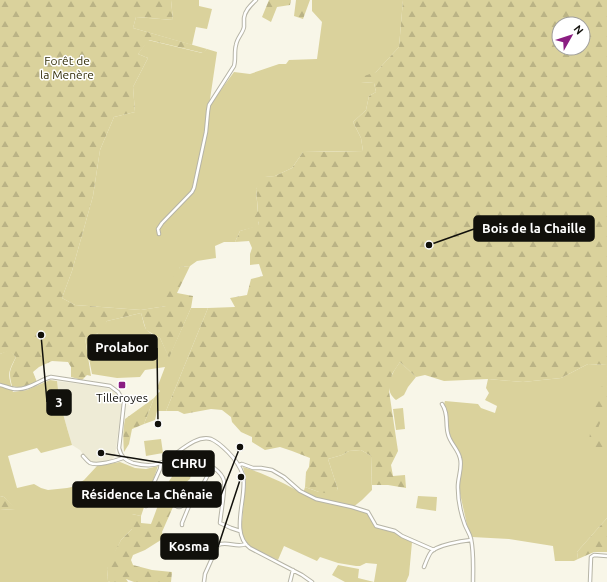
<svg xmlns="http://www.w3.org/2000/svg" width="607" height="582" viewBox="0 0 607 582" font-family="Ubuntu,sans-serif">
<defs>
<pattern id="forest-firs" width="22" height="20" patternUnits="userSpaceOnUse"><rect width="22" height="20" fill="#dad29c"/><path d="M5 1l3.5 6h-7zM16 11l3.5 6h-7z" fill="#bab385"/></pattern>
</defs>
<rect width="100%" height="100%" fill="#f8f6e8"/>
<path fill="#eeebd6" d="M57,381L87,385L88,384L90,385L106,388L109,389L116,393L122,404L115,456L112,459L98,463L92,462L86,458L80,450L72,445L63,414L61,404L58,394Z"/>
<path fill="#dad29c" d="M171,0H199V6L212,9L207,29L196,27L192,45L133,28L136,17L173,20Z
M312,0H403L399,47L376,72L361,82L374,83L376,92L369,96L366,110L353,122L361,138L363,151L303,152L292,168L275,176L265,177L256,189L259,226L240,231L235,242H224L215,246L216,258L197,261L190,266L180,267L166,306L141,310L75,305L62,298L72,271L93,196L100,150L114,117L135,112L133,87L148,58L138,54L148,40L202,53L207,49L217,52L209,106L234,72L250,74L279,64H286L289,60L317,59L322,22L312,11Z
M191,308H208L166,411H157L155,420L144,424L154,398L160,391L157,388L165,367L145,370L140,377L117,378L92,374L85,338L97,334L107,321L141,313C146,330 143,330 160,338L169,357Z
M9,350L16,357C7,374 8,374 13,392L27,390L50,380L57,381C59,403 66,424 72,445L41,453L37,448L8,456L17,488L34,484L41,488L48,490L67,488L72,487L84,480L97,466L120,462L135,468L146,469L158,466L141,516L132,514V529L121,540L107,569L108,581L110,582H0V510L15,509L4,497L0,496V354Z
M400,362L416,377L408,387L404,395L396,400C382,389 392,373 400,362Z
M588,364L607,365V518L577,552L578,559L574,561H555L553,546L509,539L472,537L467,525L459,489V480L462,464L448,430L447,412L444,404L445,401L478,404L481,408L495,413L497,406L485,400L489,393L486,388L488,379L523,382L561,378Z
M403,408L405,429L396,430L393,409Z
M161,439L163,453L146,456L144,441Z
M361,450L371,456L372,490L362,500L352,508L368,513L374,526L394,532L412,542L409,575L406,582H345L332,575L338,565L359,569L358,578L374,582L377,564L366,563L360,566H356L338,563L320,557L317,561L284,546L278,560L253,548L248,545L241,532L246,480L243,467C263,473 285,483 303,494L305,487L319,492L338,490L328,459L342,455L349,451Z
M418,496L437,497L436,511L416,508Z"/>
<path fill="url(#forest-firs)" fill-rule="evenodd" d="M0,0H171L173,20L136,17L133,28L207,49L203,53L149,40L138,54L148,58L133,87L135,112L114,117L100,150L93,196L72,271L62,298L75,305L141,310L166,306L163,293L180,267L190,266L177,293L193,296L191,308L169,358L160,338L146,330L141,313L107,321C102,333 98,334 85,338L91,376L87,375L82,380L71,377V367L68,362L52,361L39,367L33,372L37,382C28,385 21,389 12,386C8,370 10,371 16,357L9,351L0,354Z
M269,0H291L290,5L277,7L271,22L262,17Z
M296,0H310L303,19L294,16Z
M403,0H607V365L588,364L561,378L523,382L488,379L444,381L425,375L416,377L400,362L392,374L389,391L398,451L391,465L393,476L405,475L406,488L388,485H372L371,456L361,450L349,451L342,455L328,459L338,490L331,494L319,492L305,487L306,472L309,467L310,458L292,451L280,447L265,450L252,442V437L241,432L232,422L231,417L222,410L211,409L184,414L178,411H166L208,308L235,307L230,298L247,295L251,279L263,276L259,264L250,265V254L252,248L249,241L235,242L240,231L259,225V222L253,219L258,211L256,189L260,180L263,177L275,176L292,168L303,152H321L363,151L361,138L353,122L366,110L369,96L376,92L374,83L361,82V77L376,72L399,47ZM559,24H583V48H559Z
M607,382V408L605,411L596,433L605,435L607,448H588L593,412L603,383Z
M154,398L144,424L132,429L129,444L124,452C123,440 123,430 125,419Z
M198,457V461L192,470L190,479L177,490L172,504L173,507L162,532L164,538L145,550L133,555L131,560L133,565L152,570L172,572L171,582H134L126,579L128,582H110L108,581L107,569L108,564L121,540L132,529V514L141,516V523L151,524C159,504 166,477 184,464C188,461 194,459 198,457Z
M0,496L4,497L16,509L0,510Z
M607,518V552H594L578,559L577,552Z"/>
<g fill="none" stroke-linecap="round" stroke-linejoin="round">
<g stroke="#b6b4a6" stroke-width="4.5">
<path id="minor" d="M159,234L158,229L162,223L192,192L194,188L206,132L208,111L209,105L234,66C236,59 234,52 236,45C237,38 243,33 244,27C244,24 244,21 244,18C245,10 251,5 256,0
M0,385C5,386 11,389 16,389C29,390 39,380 51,377L110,386L118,392L124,402L119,448C121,457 125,460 133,463C141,465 151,467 160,463C175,458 193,434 211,439C218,442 223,447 228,452C235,459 240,466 243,475C248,496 229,533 250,548L302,575L312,582
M442,404C449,414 445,423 448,434C450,443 458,449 460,458C463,468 457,479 458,489C458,500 461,514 465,525C467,530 470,534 471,539C474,553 473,568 473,582
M83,456C85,458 87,461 90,463C98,466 115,461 123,458
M239,465L242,464L253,468H261L272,470L284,477L300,491L316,499L352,507L368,512L376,526L395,531L402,536L434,550
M175 503a4 4 0 1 1 8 0a4 4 0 1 1-8 0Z
M146,506L152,487L160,469L161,463
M182,525V523L189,506L201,488L210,471L214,468C218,471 223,476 224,481C225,491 221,512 220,523L231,528L240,531
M424,567C426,562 428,556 431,552C437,545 462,541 471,540
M204,582L205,574L218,545C227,541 237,548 246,544
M290,582L293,570
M590,582L591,557L594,555L607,556"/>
</g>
<use href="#minor" stroke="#fff" stroke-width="2.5"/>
</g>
<rect fill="#8b1e82" stroke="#fff" stroke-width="1.5" x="118" y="381" width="8" height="8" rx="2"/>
<g text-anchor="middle" stroke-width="3" stroke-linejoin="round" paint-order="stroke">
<g font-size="12" fill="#35300b" stroke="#fff">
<text x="67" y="65">Forêt de<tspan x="67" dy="14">la Menère</tspan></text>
</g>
<g font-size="12" fill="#11100b" stroke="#fff">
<text x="122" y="402">Tilleroyes</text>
</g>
</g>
<path fill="none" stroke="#11100b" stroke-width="1.5" d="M429 245L474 229M158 424L157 348M41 335L47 402M101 453L163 463M240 447L221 495M241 477L218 547"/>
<g fill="#11100b" stroke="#fff" stroke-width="1.5">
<circle cx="429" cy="245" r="4"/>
<circle cx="158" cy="424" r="4"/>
<circle cx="41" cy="335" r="4"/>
<circle cx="101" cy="453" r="4"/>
<circle cx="240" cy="447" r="4"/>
<circle cx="241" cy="477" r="4"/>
</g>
<g fill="#11100b" stroke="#11100b" stroke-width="1.5">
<rect x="474" y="216" width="120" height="25" rx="4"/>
<rect x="88" y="335" width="69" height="25" rx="4"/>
<rect x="47" y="390" width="24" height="25" rx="4"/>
<rect x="163" y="451" width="51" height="25" rx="4"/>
<rect x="73" y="482" width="148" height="25" rx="4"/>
<rect x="161" y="534" width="57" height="25" rx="4"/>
</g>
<g font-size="13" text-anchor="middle" font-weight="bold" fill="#fff">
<text x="534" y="233">Bois de la Chaille</text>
<text x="122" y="352">Prolabor</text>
<text x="59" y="407">3</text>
<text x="189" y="468">CHRU</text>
<text x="147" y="499">Résidence La Chênaie</text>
<text x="189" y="551">Kosma</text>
</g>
<g transform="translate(571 36) rotate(51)"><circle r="19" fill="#ffffff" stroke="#a09f9d"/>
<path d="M0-3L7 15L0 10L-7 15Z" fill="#8b1e82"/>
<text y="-6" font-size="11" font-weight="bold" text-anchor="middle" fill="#11100b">N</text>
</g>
</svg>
